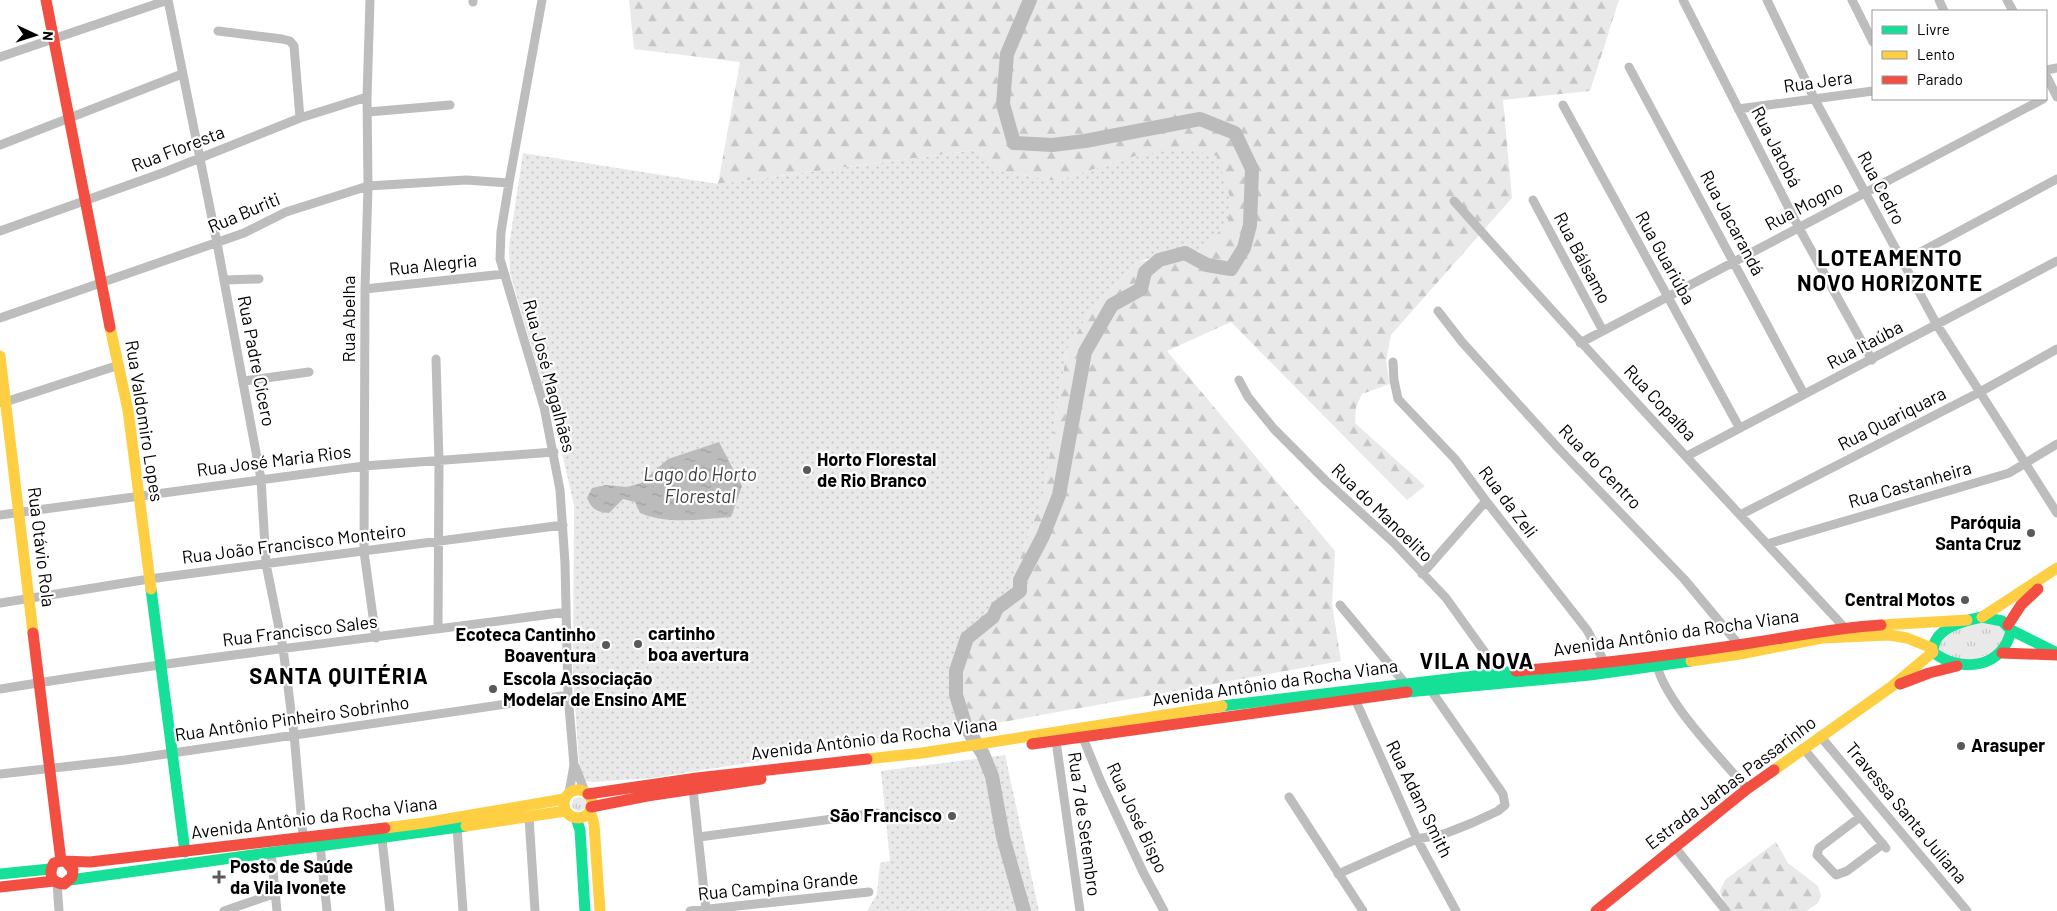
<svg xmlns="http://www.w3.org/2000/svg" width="2057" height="911" viewBox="0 0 2057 911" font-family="Barlow,sans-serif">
<defs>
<pattern id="grass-tufts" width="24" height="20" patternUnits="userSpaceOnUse" patternTransform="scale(1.25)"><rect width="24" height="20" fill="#e9e9e9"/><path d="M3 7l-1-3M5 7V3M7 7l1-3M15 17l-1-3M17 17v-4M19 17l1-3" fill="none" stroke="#c6c6c6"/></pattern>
<pattern id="forest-firs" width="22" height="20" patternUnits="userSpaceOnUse" patternTransform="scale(1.25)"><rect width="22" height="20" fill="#e9e9e9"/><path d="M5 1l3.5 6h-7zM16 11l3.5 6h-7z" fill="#c6c6c6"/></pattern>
<pattern id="park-dots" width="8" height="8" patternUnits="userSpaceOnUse" patternTransform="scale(1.25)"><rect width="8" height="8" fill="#e9e9e9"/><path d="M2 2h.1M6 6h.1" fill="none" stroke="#c6c6c6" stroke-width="1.8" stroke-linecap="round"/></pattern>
<pattern id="water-ripples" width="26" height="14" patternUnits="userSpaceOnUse" patternTransform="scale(1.25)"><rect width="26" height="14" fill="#bbb"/><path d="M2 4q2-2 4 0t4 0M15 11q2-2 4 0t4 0" fill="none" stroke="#9f9f9f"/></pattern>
</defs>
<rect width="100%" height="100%" fill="#fff"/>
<path fill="url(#grass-tufts)" d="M1982,622L1992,623L2004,629L2005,639L1994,652L1975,659L1958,661L1944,655L1937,646L1954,631Z
M572 804a7 7 0 1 1 14 0a7 7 0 1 1-14 0Z"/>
<path fill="url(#forest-firs)" d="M629,0H1619L1590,91L1503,100L1512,198L1391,335L1386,361L1390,384L1362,394L1356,407L1355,423L1425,486L1407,500L1231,322L1167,351L1335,551L1332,604L1341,661L958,730L951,671L962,635L1009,589L1043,495L1067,349L1090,311L1138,262L1201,252L1139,155L1056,181L1000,171L977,150L718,184L740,62L634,49Z
M1776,842L1788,863L1818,886L1821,896L1818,903L1807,911H1731L1725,904L1720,891L1725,880Z"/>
<path fill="url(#park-dots)" d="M1183,149L1217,156L1230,197L1228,221L1201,252L1181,248L1138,262L1090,311L1067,349L1043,495L1009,589L962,635L951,671L958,730L652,778L594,782L585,781L580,775L573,675L574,505L560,445L510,273L509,246L523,153L718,184L977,150L1000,171L1056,181L1139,155Z
M1005,755L1039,911H867L877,894L880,863L890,861L881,771Z"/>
<path fill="url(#water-ripples)" d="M719,442L742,486L731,517C701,519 669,525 640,513L635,502L623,499L609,513C596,512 592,509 587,498L592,488L606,485L627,487L641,483L668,459Z"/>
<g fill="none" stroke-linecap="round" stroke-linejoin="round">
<path stroke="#bbb" stroke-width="14" d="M1024,911L1003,837L992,776L983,754L966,727L956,695V671L967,638L993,617L997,608L1020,591V580L1043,536L1059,495L1085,352L1112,305L1141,289L1145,272L1159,260L1185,253L1207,265L1231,269L1244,248L1250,225L1252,169L1235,133L1200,119L1085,141L1052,145L1014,143L1003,104L1007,54L1030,0"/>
<path stroke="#bdbdbd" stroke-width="9" d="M168,0L217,243L261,479L266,564L283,648L294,734L303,836
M370,0L367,97L368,186L365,289L364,552L376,638
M542,0L509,183L501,232L500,259L544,407L560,490L565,563L568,695L574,765L569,793
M1683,0L1799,228L1872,360
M1767,0L1815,100L1937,325L2057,513
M1852,0L1873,42
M1939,0L1944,11
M2007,0L2013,11
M473,2V0
M218,31L282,39L290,41L294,46L300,118
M0,57L168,0
M1629,67L1804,394
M2046,70L2057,68
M2046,75L2057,97
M1563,105L1739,427
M1738,109L1873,91
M368,112L450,105
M0,145L182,74
M1533,200L1603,331
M1454,201C1582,345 1713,486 1844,627
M0,231L165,172L300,118L367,97
M1902,262L2057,179
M224,280L259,279
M365,289L504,274
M1438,311L1462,342L1559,449L1684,579L1739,645
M0,318L244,233L286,212L368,186L466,180L509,183
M1580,343L2043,99
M436,359L439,462L438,629
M1393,362L1394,380L1398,399L1455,459L1486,501L1587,630L1605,663
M1239,380L1248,397L1274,429L1325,480L1394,543L1446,598L1499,672
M244,381L309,372
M2,403L119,365
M1687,456L2057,261
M0,515L364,466L554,452
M1740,515L1980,392L2057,349
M1767,544L2009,473L2057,444
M1422,574L1486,501
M0,603L149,579L563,525
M1340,605L1404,682
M1657,665C1665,702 1721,758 1747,789
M0,689C188,658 377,638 566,612
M1355,699L1417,839L1456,911
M1820,736L1967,911
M1083,738L1101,782L1143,872L1164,911
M1056,741L1080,911
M1803,748L1886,848
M575,766L585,792
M0,774L125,760L568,695
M693,789L706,910
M1289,797L1363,911
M529,817L535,911
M1860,817L1819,848L1817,855L1836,875L1847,871L1883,844
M457,827L463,911
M699,837L877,813
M382,839L390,911
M320,845L327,911
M1674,846L1726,911
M271,852L277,911
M1338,874L1417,839L1444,834L1472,823L1498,811L1505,805L1503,794L1430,689
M57,883L59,911
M224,911L276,893
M690,911L869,892"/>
<path stroke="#16e098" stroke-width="11" d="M151,589L185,852
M1982,617L2002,621L2011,630C2004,668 1960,674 1933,652C1933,628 1963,621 1982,617Z
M2011,630L2057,653
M1407,692L1590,675L1691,661
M1222,706L1516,671
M576,818L580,830L585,911
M0,874L50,869
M70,880L466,826"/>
<path stroke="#ffcf43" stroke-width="11" d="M110,327L128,410L151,589
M0,356L33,633
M1982,617L2057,568
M1881,625L1967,620
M1691,661L1740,654L1822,638L1889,635L1907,638L1932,648
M867,759L922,753L1222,706
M1774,770L1891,687L1933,652
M564 804a14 14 0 1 1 28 0a14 14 0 1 1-28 0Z
M590,811L594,824L600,911
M466,826L565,811
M385,828L424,823L564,799"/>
<path stroke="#f24e42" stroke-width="11" d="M46,0L110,327
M2008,625L2021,605L2038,589
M33,633L61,861
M2002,653L2057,655
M1516,671C1590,665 1664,656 1738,645C1786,638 1832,628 1881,625
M1900,684L1929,673L1957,666
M1032,744L1407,692
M588,794L697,778L867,759
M591,807L647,796L761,779
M66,862L73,870L72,877L64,884C51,883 48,874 54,863L61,861L90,862L385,828
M0,887L54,881
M1596,911L1747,789L1774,770"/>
</g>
<g fill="#595959" stroke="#fff" stroke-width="2">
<circle cx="807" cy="470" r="5"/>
<circle cx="2031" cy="533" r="5"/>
<circle cx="1965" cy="600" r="5"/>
<circle cx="638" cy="644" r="5"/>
<circle cx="606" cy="645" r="5"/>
<circle cx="493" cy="689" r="5"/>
<circle cx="1961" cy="746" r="5"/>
<circle cx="952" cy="816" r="5"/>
<path d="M216.5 869.5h5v5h5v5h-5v5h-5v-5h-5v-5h5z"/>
</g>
<g text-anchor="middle" stroke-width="4.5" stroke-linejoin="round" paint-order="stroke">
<g font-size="18" fill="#000" stroke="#fff">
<text transform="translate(1818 82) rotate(-8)" y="6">Rua Jera</text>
<text transform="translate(1776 147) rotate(63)" y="6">Rua Jatobá</text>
<text transform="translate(178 149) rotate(-21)" y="6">Rua Floresta</text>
<text transform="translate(1881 188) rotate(62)" y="6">Rua Cedro</text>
<text transform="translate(1804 206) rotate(-28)" y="6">Rua Mogno</text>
<text transform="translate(244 213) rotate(-23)" y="6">Rua Buriti</text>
<text transform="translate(1732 223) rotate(62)" y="6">Rua Jacarandá</text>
<text transform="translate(1582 258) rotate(62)" y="6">Rua Bálsamo</text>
<text transform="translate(1665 258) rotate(61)" y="6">Rua Guariúba</text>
<text transform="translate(433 265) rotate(-6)" y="6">Rua Alegria</text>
<text transform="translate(349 319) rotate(-90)" y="6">Rua Abelha</text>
<text transform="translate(1865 345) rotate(-28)" y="6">Rua Itaúba</text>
<text transform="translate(256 361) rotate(79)" y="6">Rua Padre Cícero</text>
<text transform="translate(549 376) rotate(75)" y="6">Rua José Magalhães</text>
<text transform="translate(1660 403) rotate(47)" y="6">Rua Copaíba</text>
<text transform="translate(1892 419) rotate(-27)" y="6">Rua Quariquara</text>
<text transform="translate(144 421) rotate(81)" y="6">Rua Valdomiro Lopes</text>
<text transform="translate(274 461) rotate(-7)" y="6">Rua José Maria Rios</text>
<text transform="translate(1600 467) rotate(46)" y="6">Rua do Centro</text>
<text transform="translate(1910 485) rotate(-16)" y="6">Rua Castanheira</text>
<text transform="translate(1508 502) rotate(53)" y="6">Rua da Zeli</text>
<text transform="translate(1382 513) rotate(44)" y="6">Rua do Manoelito</text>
<text transform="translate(294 544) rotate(-7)" y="6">Rua João Francisco Monteiro</text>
<text transform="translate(41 547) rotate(83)" y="6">Rua Otávio Rola</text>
<text transform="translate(300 631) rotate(-7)" y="6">Rua Francisco Sales</text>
<text transform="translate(1676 633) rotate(-8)" y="6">Avenida Antônio da Rocha Viana</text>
<text transform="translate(1275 683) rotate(-8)" y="6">Avenida Antônio da Rocha Viana</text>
<text transform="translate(292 719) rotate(-8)" y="6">Rua Antônio Pinheiro Sobrinho</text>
<text transform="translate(874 739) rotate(-7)" y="6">Avenida Antônio da Rocha Viana</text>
<text transform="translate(1731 783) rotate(-37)" y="6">Estrada Jarbas Passarinho</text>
<text transform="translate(1419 799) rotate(64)" y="6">Rua Adam Smith</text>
<text transform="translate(1906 813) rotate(50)" y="6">Travessa Santa Juliana</text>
<text transform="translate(314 818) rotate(-7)" y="6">Avenida Antônio da Rocha Viana</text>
<text transform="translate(1137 818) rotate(65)" y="6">Rua José Bispo</text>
<text transform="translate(1084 824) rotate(82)" y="6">Rua 7 de Setembro</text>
<text transform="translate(778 886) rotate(-6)" y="6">Rua Campina Grande</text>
</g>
<g font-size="18" font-weight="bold" fill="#000" stroke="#fff" text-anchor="start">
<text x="817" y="466">Horto Florestal<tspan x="817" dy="21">de Rio Branco</tspan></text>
<text x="2021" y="529" text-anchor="end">Paróquia<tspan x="2021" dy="21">Santa Cruz</tspan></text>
<text x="1955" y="606" text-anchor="end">Central Motos</text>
<text x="648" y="640">cartinho<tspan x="648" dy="21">boa avertura</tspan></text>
<text x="596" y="641" text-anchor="end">Ecoteca Cantinho<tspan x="596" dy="21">Boaventura</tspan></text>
<text x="503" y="685">Escola Associação<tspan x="503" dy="21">Modelar de Ensino AME</tspan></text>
<text x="1971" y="752">Arasuper</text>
<text x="942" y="822" text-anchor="end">São Francisco</text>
<text x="230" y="873">Posto de Saúde<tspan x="230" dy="21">da Vila Ivonete</tspan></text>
</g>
<g font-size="19" font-style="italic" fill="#3f3f3f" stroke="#fff">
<text x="700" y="481">Lago do Horto<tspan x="700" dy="22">Florestal</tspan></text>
</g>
<g font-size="22" font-weight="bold" letter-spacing="1" fill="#000" stroke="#fff">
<text x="1890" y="266">LOTEAMENTO<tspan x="1890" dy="25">NOVO HORIZONTE</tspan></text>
<text x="1477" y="669">VILA NOVA</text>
<text x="339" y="684">SANTA QUITÉRIA</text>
</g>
</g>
<rect x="1872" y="10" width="175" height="90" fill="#ffffff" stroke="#999999"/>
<rect x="1882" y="26" width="25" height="8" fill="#16e098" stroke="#999999"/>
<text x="1917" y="35" font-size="15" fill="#000000">Livre</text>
<rect x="1882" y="51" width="25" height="8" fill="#ffcf43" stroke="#999999"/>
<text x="1917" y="60" font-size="15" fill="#000000">Lento</text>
<rect x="1882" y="76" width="25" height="8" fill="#f24e42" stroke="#999999"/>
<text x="1917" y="85" font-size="15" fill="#000000">Parado</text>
<g transform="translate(35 35) rotate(94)" stroke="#ffffff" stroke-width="4" paint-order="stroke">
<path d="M0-4L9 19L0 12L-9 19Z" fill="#000000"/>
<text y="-8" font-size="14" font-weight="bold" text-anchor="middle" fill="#000000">N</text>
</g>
</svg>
